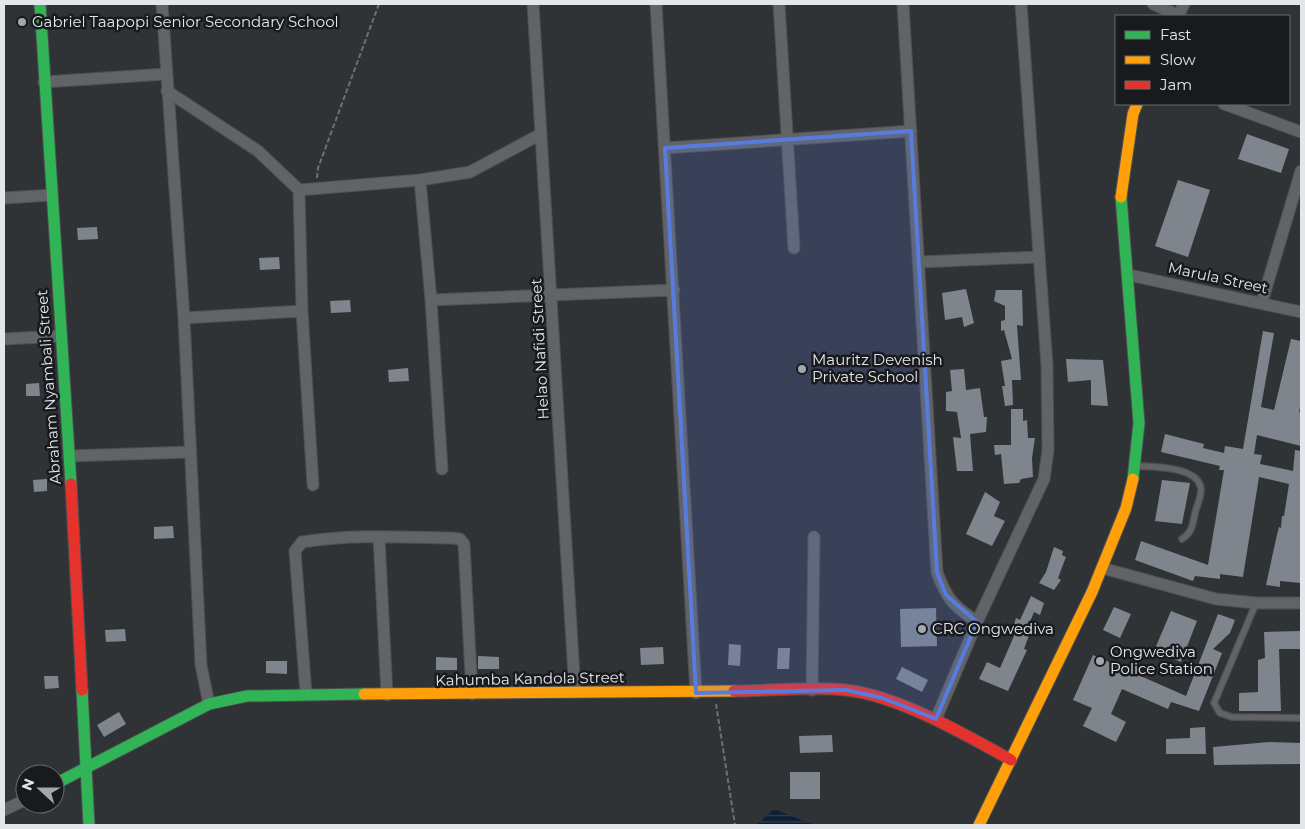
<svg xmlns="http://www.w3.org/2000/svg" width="1305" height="829" viewBox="0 0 1305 829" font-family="Montserrat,sans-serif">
<defs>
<pattern id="water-rules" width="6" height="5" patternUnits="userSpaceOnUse" patternTransform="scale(1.25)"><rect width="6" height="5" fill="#0d1f32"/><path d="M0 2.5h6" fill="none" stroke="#304050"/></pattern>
</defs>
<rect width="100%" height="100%" fill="#303336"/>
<path fill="url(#water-rules)" d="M774,809L814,825H756Z"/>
<path fill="#7f858c" d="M1247,134L1289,149L1281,173L1238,159Z
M1178,180L1210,190L1188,257L1155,246Z
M97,227L98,239L78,240L77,228Z
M279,257L280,269L260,270L259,258Z
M966,289L974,323L964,327L962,317L945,320L942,293Z
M996,290H1022L1023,326L1017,325L1021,380H1012L1013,405L1005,406L1002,386H1005L1001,361L1012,359L1004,330L1001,331V321L1005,320V306L994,301Z
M350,300L351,312L331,313L330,301Z
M1263,331L1274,333L1261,407L1274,410L1291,339L1301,341V403L1299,412L1301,413V446L1257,435L1254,454L1262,455L1260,464L1293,471L1295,450L1301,451V583L1280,581V587L1266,585L1276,539L1279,527L1281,528L1282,516H1284L1289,484L1259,477L1243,577L1220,574V579L1195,576L1193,581L1135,560L1141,541L1208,565L1224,470H1219L1220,466L1161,452L1165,434L1204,444L1203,448L1224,453L1225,446L1243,449Z
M1066,359L1103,360L1108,406L1091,405V380L1068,382Z
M408,368L409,381L389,382L388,370Z
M964,369L966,390L980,388L984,417H987L986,432L970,434L973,471H957L953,437L961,438L957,412L946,411V392L952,391L950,370Z
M39,383L40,396H26V384Z
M1011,409H1023V421L1027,420L1028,438H1035L1032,458L1033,477L1021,479L1019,483L1004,484L1001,454L995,455L994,445H1011Z
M47,479V491L34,492L33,480Z
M1162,480L1190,483L1182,524L1155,521Z
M985,492L1000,502L994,516L1005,521L992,546L966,534Z
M173,526L174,538L154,539V527Z
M1054,547L1063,551L1062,555L1066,557L1058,578L1061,580L1054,590L1039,583L1046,572Z
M1031,596L1044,603L1040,615L1034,612L1027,629L1031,630L1024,649L1027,650L1008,691L979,679L987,662L1000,668L1014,636L1015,631L1012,630L1016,618L1020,620Z
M1114,607L1131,614L1120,638L1103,630Z
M936,608L937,646L901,647L900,609Z
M1171,611L1197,621L1181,662L1154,651Z
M1218,614L1235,620L1230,633L1213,649L1222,653L1199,711L1171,702L1168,709L1122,689L1111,714L1126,722L1116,742L1083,726L1092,708L1073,700L1093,655L1186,696Z
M125,629L126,641L106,642L105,630Z
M1301,631V649H1279L1281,711H1239V693L1258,692V660L1265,658L1264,632Z
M729,644L741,645L740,666L728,665Z
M663,647L664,664L641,665L640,648Z
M778,648H790L789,669H777Z
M478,656L499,657V669H478Z
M436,657L457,658V670H436Z
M266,661H287V674L266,673Z
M902,667L928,680L922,692L896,679Z
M44,676H58L59,688L45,689Z
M119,712L126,724L104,737L97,725Z
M1205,727L1206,754H1166V739L1190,738V728Z
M832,735L833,752L800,753L799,736Z
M1269,742L1301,743V764L1214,765L1213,747Z
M790,772H820V799H790Z"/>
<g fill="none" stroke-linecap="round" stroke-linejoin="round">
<g stroke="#4d4f53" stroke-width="8">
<path id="lane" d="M1136,466C1154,467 1200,466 1201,490C1201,497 1197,506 1195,513C1193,524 1192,533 1182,539
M1256,603L1214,703L1220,713L1232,717L1301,718"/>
</g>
<g stroke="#4d4f53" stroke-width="13">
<path id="street" d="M162,4L184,318L201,665L209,704
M533,4L575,692
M656,4L696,693
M779,4L794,248
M903,4L937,572C947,600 953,605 977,622
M1153,4L1178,15
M1178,16L1184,4
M44,82L166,74
M167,91L258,151L299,190L302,311
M1224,104L1301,132
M665,148L911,131
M420,180L470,172L541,134
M299,190L420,180L431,300
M4,198L52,195
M920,262L1038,257
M1129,275L1301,312
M1262,302L1301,171
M184,318L302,311L313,485
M4,339L61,336
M69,456L190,452
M442,469L431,300L674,290
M379,537L387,695
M1102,568L1216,599L1256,603H1301
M812,690L814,537
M306,694L295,551L302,542C351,534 402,537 452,538L460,539L464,544L472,694
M936,719L977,622L1044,479L1048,450L1047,365L1021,4
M4,810L25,800"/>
</g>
<g stroke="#4d4f53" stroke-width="13">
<path id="fast" d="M40,4L71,484
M1121,197L1139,423L1133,479
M82,690L89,825
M55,784L209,704L247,696L364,694"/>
</g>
<g stroke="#4d4f53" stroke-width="13">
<path id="slow" d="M1121,197L1133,114L1137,104
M364,694L734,691
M979,825L1092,592L1126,508L1133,479"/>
</g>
<g stroke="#4d4f53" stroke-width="13">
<path id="jam" d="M71,484L82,690
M734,691C769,691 811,686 846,690C899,696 964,734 1011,760"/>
</g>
<path stroke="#6e7072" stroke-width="2" stroke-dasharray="5 2.5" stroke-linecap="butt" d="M317,178L318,168L379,4
M716,704L735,825"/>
<use href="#lane" stroke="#616366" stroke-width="5.5"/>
<use href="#street" stroke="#616366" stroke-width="11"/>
<use href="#fast" stroke="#30b455" stroke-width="11"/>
<use href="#slow" stroke="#ff9f0a" stroke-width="11"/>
<use href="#jam" stroke="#e5322d" stroke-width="11"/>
</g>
<path fill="#587cdd" fill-opacity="0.2" stroke="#587cdd" stroke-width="4" stroke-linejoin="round" d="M911,131L937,572L946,595L977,622L936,719L882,698L846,690L696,693L665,148Z"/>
<g fill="#a4a7ab" stroke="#181a1d" stroke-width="2">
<circle cx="22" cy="22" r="5"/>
<circle cx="802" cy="369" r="5"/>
<circle cx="922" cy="629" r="5"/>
<circle cx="1100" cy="661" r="5"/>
</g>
<g text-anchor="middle" stroke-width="5" stroke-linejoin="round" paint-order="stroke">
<g font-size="15" fill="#e3e6ea" stroke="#181a1d" text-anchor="start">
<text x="32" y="27">Gabriel Taapopi Senior Secondary School</text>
<text x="812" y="365">Mauritz Devenish<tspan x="812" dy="17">Private School</tspan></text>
<text x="932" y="634">CRC Ongwediva</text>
<text x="1110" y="657">Ongwediva<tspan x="1110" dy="17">Police Station</tspan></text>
</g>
<g font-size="15" fill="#e3e6ea" stroke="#181a1d">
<text transform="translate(1218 278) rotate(12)" y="5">Marula Street</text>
<text transform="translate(540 349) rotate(-93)" y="5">Helao Nafidi Street</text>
<text transform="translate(49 387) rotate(-94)" y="5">Abraham Nyambali Street</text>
<text transform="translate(530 679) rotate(-1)" y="5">Kahumba Kandola Street</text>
</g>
</g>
<rect width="1305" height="829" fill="none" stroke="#e3e6ea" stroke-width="10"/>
<rect x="1115" y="15" width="175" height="90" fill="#181a1d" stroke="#696c6f"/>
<rect x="1125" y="31" width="25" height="8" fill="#30b455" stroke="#696c6f"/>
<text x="1160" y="40" font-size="15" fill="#e3e6ea">Fast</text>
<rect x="1125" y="56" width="25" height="8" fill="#ff9f0a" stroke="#696c6f"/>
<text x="1160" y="65" font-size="15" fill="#e3e6ea">Slow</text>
<rect x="1125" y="81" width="25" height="8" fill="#e5322d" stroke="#696c6f"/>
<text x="1160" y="90" font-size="15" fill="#e3e6ea">Jam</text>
<g transform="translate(40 789) rotate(291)"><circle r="24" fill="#181a1d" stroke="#696c6f"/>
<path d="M0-4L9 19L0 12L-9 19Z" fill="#a4a7ab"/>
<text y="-8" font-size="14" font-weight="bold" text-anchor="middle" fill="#e3e6ea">N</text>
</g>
</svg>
